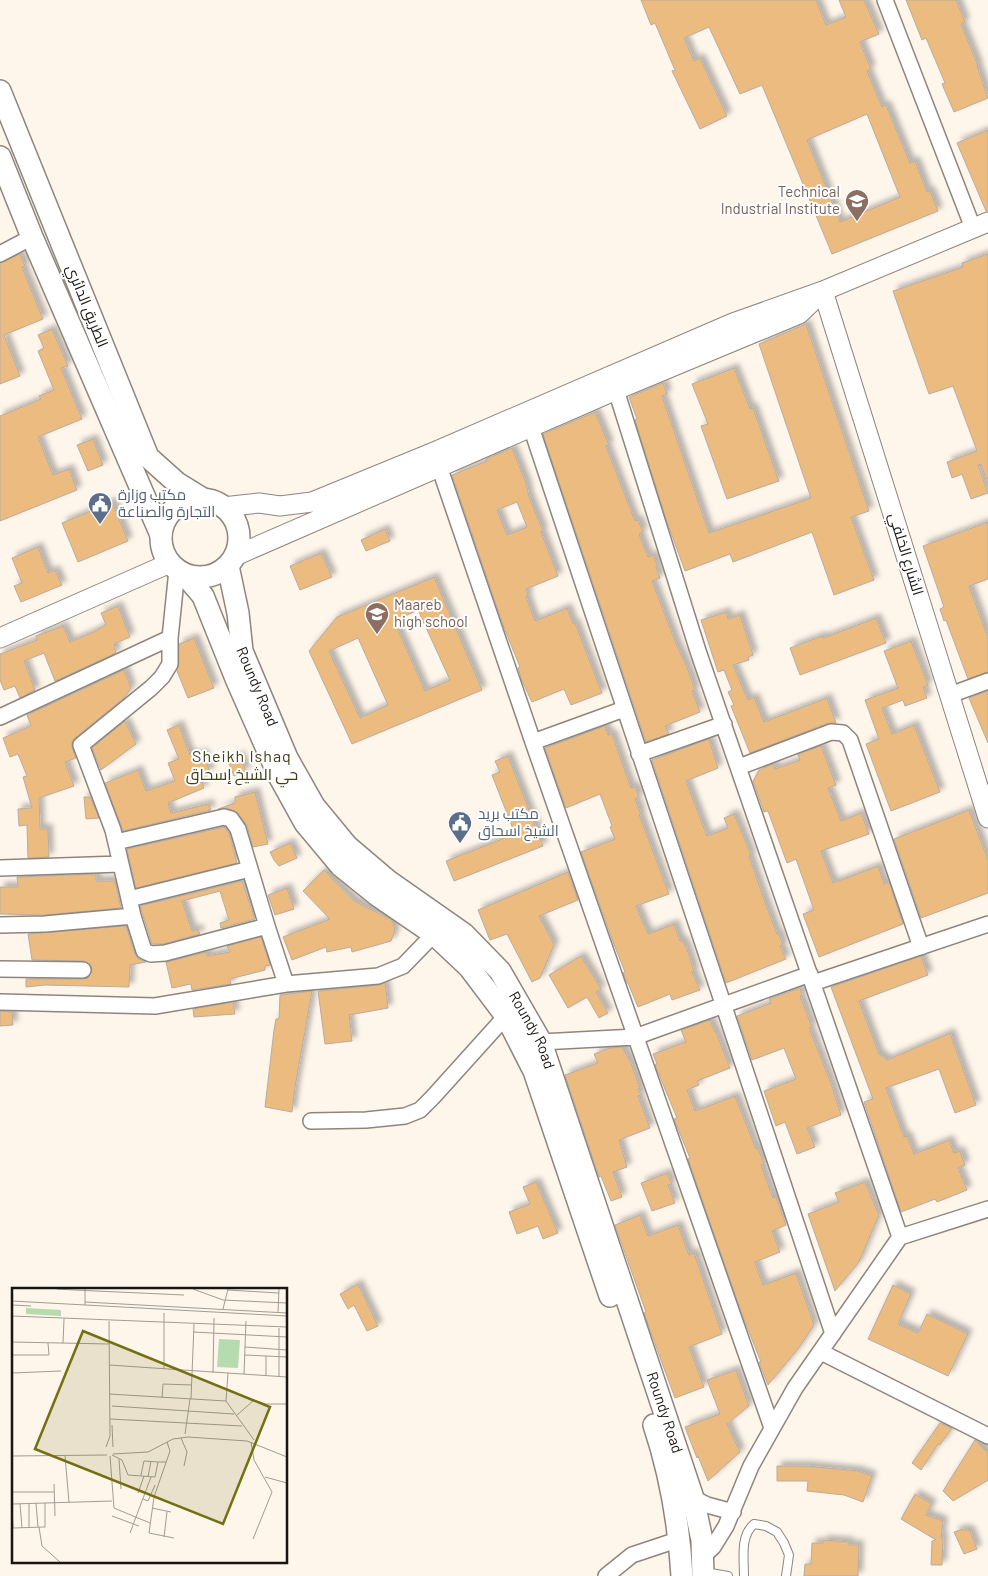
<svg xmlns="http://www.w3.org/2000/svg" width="988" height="1576" viewBox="0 0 988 1576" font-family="Barlow,Cairo,sans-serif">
<defs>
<filter id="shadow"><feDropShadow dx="4.5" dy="-4.5" stdDeviation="2.5" flood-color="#0004"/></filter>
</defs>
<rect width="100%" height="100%" fill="#fef5eb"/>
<path fill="#ecbb7f" stroke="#b6ada4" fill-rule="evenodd" filter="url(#shadow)" d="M641,0H816L826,25L846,17L839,0H864L879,34L860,42L871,69L867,71L882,107L886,105L910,163L915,161L927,192L930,191L938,211L832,254L762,85L740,94L709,27L684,38L694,61L700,58L727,116L700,129L672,71L675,70L655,23L651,25ZM867,114L900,197L840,222L807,140Z
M906,0H956L965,22L961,24L978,66H977L988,98L954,112L942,84L945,83L926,38L922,40Z
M988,130V211H986L957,143Z
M20,254L25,266L22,267L43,319L4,335L20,376L0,384V263Z
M988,254V479H986L981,464L978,465L988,493L971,499L962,474L952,478L947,462L977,451L953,386L929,394L893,291L963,267L962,263Z
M806,324L869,511L851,517L874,580L834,595L812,532L733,562L730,554L685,571L667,522L635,420L637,419L629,397L663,383L667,394L662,396L709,533L811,498L759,344Z
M52,329L68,366L61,368L82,419L38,437L53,475L69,469L77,490L0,521V416L41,399L39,396L54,390L38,351L44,348L38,335Z
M734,368L750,409L753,408L779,481L727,499L701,426L708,424L692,384Z
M595,412L609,445L606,446L635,521L638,520L643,532L639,534L648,557L653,555L658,567H656L660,578L652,581L677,646L687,667L695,690L692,691L700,712L665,726L669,734L646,742L543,434Z
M93,439L103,465L88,471L77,445Z
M512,448L526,483L529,497L543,531L541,532L558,576L526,589L528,595L526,597L535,621L567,608L573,624L575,623L602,693L571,705L564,689L532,702L522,681L518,668L520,667L503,625L452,475L487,461L486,459ZM517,502L527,527L507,535L497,510Z
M112,502L128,541L78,562L62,523Z
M988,522V579L969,586L988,638V672L968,679L946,620L944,621L940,609L944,607L923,546Z
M385,529L390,541L366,551L361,540Z
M38,547L48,573L55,570L62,585L21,602L14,586L22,583L12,558Z
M321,553L332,577L300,590L290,566Z
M434,577L482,690L352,744L309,651L337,617ZM418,610L450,680L425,691L394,621ZM358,638L388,705L360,718L329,651Z
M118,606L130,637L114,644L116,653L55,681L44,653L24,661L35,690L20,698L15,686L4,690L0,680V654L37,640L36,636L63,626L70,642L98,630V629L106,625L101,613Z
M726,612L728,619L740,615L753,655L748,657L749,660L733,665L748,700L754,697L764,722L827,698L836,723H828L750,753L731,706L734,705L728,692L732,690L724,670L718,672L701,620Z
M876,618L886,643L800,675L790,648L822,636L823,638Z
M194,638L214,688L188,698L177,671L179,664V644Z
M911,641L928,685L923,687L927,698L905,706L903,700L882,708L892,734L914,725L940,792L891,811L866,744L879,739L865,700L898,688L884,651Z
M124,670L131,688L124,698L75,738L72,742V748L76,758L65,762L74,786L39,798L40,829H48L49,857L28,858L27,825L19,826L18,809L32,808L23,777L27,776L18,754L10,757L3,738L31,726L27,715Z
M988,691V743L969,698Z
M125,721L136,744L101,770L92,748Z
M179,725L190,755L193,754L194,756L203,753L210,772L200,775L204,788L168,803L171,813L209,804L211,810L123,831L105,783L138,770L146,791L175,781L168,763L179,759L167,730Z
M605,726L608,735L612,734L631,788L635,787L639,797L635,799L641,814H639L669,894L636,906L648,934L674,924L680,941L682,940L687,949L694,971L692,972L700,990L672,1000L670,994L638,1007L628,983H627L623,973L625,972L613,942L581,852L615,839L610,827L612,826L600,794L566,808L545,748Z
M709,739L718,768L686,781L707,836L728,828L724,818L734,814L751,855L749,856L765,902L777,934H779L783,945L780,946L786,959L726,983L652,760Z
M821,746L836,785L828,788L841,821L861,813L869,834L821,851L833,883L878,866L884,884L889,882L903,924L819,957L803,914L814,910L796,859L787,863L768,811L764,812L753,781L759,770L773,764L775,769L800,760L798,754Z
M240,756L246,771L234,776L228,761Z
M508,756L543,846L454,881L446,861L515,834L492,775L500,772L495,761Z
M255,792L268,844L253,847L247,826L239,814L227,808L218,809L235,803V797Z
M84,797H90L99,818L86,819Z
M969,810L988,860V893L921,918L894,839Z
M224,827L229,833L237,863L136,888L127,849Z
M290,843L297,858L279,866L274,860L270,852Z
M324,870L354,901L392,920L395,931L391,941L352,952L351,947L327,952L326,947L292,960L283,937L330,919L303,891Z
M568,872L578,900L539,916L554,945L540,978L532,982L507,934L490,940L478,910Z
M96,874V881H115L121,908L44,915L0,914V887H18L17,877Z
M242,881L255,919L221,928L220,923L229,920L220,891L182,901L192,931L198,929L200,934L163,944H152L140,906Z
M287,888L294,909L275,915L268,895Z
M126,926L135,954L137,958L146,962L130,965L129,987L45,985L26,987V979H83L88,978L92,971L91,965L84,961L32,960L28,934Z
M261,937L270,965L265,966V970L230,979L231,984L192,990L191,984L172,988L166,962L206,952L207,956L230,952L227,946Z
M581,956L601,989L596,992L608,1013L599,1018L587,997L568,1008L549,975Z
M921,956L928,975L859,1001L879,1054L887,1060L950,1033L976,1105L955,1113L939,1069L886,1088L904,1137L907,1136L914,1154L949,1140L954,1153L960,1151L965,1165L958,1168L967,1190L937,1202L935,1199L901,1212L864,1102L873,1099L831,987Z
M385,983L388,1008L349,1015L352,1041L325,1044L318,991L379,985Z
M800,988L802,995L800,996L812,1027L809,1028L831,1083L841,1115L807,1128L815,1147L797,1154L785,1122L776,1126L764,1091L796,1079L784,1048L752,1060L737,1016L771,1003L769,999Z
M312,991L295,1087L292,1112L265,1107L274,1030L276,1019H279L280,995Z
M233,1002L235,1014L194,1017L193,1009Z
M0,1011L12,1012L13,1025L0,1026Z
M710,1020L715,1032H716L730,1068L697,1081L699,1085L687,1090L695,1111L735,1096L756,1149L758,1148L764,1164L761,1165L773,1198L776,1197L786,1225L772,1231L780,1252L755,1262L763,1285L796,1273L814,1325L798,1349L768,1385L759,1362H761L743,1317L688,1159L690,1158L674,1119L677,1118L655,1065L657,1064L653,1054L686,1042L681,1030Z
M622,1047L631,1063L640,1088L638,1089L641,1095L638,1096L650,1128L619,1140L627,1167L613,1172L622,1197L611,1201L601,1176L599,1177L565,1075L598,1063L594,1054L610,1048Z
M667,1173L672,1184L668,1185L675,1203L652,1211L641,1183Z
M536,1182L558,1233L543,1239L538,1226L517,1234L509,1212L530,1204L523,1187Z
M865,1182L879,1215L859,1262L835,1291L808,1214L839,1202L835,1193Z
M640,1215L648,1236L678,1225L689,1255L694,1253L722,1334L689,1347L704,1387L675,1398L658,1352L644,1313L646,1312L615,1225Z
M358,1284L378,1326L367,1331L354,1305L348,1309L340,1294Z
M893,1285L911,1294L898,1324L918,1333L927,1314L968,1334L948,1376L868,1339Z
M736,1370L749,1406L727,1424L740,1452L708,1481L698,1456L697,1458L685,1427L720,1414L707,1380Z
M940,1423L952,1428L940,1445L938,1444L921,1470L912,1463Z
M975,1440L988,1453V1480L953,1501L943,1491Z
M777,1466H806L858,1471L872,1476L863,1502L844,1495L807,1491L808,1481H777Z
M915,1494L932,1504L926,1515L943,1521L941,1538L943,1537L942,1565H931L932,1541L936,1540L901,1519Z
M963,1529L970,1531L977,1549L964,1554L954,1532Z
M823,1540L849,1542V1545H859L858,1576H804L805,1564H811L812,1543H823Z"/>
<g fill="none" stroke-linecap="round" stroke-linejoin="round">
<g stroke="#8e867d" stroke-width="10">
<path id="service" d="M705,1572L728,1576
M744,1576C744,1558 740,1536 754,1524L766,1526L777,1532L784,1543L789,1555L786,1576"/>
</g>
<g stroke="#8e867d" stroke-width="18">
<path id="minor" d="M885,0L973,228
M0,254L32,237
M616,390L698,651L900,1237
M531,427L833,1334
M439,466L533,742L772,1428
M177,570L170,638V664L162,677L151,688L81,745L113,830L133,916L144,951L151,954L165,953L267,926L286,984
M950,695L988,681
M0,717L170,638
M533,742L624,709
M639,754L724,724
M739,767L831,732L843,733L850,740L921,947
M116,842L224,817L231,819L238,829L267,926
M0,868L121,864
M129,899L250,869
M0,925L45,924L133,916
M0,969L83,970
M813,983L988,924
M0,1002L155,1006L286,984L378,976L403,966L434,934
M541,1042L635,1037L810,974
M311,1121L366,1120L405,1116L420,1110L433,1097L506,1016
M821,1352L988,1436
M693,1498L707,1505L733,1512
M703,1556L713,1547L726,1526L751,1466L795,1388L900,1237L988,1209
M606,1576L632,1555L680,1539"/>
</g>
<g stroke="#8e867d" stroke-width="21">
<path id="tertiary" d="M823,291L988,818
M223,507L259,503L280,506L312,502L434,452L733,323L823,291L988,222
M235,556L616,390L799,314L817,297
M0,638L170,563"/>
</g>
<g stroke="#8e867d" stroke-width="24">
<g id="secondary">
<path d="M0,91L148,457L177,483L203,499"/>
<path d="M0,157L32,237L161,535"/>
<circle cx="200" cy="538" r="39"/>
<path id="s1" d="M228,566L238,613L242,651L287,758L314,806L347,846L387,880L464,934L500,971L541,1042L693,1498L702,1540L703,1576"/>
<path d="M185,575L203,596L237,681L279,776L305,823L341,866L377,895L434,934L469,967L506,1016L534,1071L610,1296"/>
<path d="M654,1425C670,1473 679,1525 682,1576"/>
</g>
</g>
<use href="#service" stroke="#fff" stroke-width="8"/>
<use href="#minor" stroke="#fff" stroke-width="15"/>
<use href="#tertiary" stroke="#fff" stroke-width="19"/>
<use href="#secondary" stroke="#fff" stroke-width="21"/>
</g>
<defs>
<g id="university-pin" transform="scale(1.25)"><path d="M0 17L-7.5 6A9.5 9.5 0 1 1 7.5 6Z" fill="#8d6e63" stroke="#fff"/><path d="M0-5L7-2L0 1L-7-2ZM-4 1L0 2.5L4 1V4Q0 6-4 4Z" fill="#fff"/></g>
<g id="civic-pin" transform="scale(1.25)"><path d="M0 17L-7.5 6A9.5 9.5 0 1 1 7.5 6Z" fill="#5c6f8a" stroke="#fff"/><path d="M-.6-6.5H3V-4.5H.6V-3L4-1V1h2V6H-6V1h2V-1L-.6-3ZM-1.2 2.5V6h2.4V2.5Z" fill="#fff"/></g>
<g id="school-pin" transform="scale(1.25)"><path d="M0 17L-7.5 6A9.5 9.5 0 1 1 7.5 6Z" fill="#8d6e63" stroke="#fff"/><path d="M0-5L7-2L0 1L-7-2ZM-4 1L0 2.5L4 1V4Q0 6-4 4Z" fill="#fff"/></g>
</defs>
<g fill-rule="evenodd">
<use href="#university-pin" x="857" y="201"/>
<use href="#civic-pin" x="100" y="504"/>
<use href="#school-pin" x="377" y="614"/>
<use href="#civic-pin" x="460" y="823"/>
</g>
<g text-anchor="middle" stroke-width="4" stroke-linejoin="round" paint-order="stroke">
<g font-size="15" fill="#785e54" stroke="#fff" text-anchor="end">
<text x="840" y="197">Technical<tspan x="840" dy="17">Industrial Institute</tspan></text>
<text x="394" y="610" text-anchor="start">Maareb<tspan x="394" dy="17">high school</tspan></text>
</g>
<g font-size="15" fill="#191612" stroke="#fff">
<text transform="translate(87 306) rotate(68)" y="5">الطريق الدائري</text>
<text transform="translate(906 554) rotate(73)" y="5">الشارع الخلفي</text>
<text dy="5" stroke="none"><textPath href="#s1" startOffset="125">Roundy Road</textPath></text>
<text dy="5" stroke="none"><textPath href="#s1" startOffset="575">Roundy Road</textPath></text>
<text dy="5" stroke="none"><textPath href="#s1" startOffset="980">Roundy Road</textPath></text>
</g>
<g font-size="15" fill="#4e5e75" stroke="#fff" text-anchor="start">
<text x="118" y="500">مكتب وزارة<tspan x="118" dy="17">التجارة والصناعة</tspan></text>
<text x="478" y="819">مكتب بريد<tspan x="478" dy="17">الشيخ اسحاق</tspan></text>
</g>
<g font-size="16" letter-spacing="1" fill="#3f3e15" stroke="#fff">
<text x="242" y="762">Sheikh Ishaq<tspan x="242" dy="18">حي الشيخ إسحاق</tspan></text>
</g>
</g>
<g transform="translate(12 1288)">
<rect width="275" height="275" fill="#fef5eb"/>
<path d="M14,20L49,22V28L14,26ZM207,51L228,52L226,80L205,79Z" fill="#b5dbaf"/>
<path fill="none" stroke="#a29c94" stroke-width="1" d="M45,1L62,2M181,1L211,12L275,15M62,2L172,7M216,2L267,5M0,13L275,28M73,14L275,25M0,17L19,18M73,17V1M211,21L216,1M266,24L267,1M0,28L275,39M181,44L275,49M0,54L97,56M51,55L52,31M233,59L275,62M0,67H37L36,55M233,67L275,69M254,68V87M97,77L275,89M152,81V25M0,85L49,83M201,85L202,30M216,85L214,113L242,152M232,86L234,33M267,88V40M97,106L214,113M150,110L151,96L180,97M179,111L182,36M100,118L222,126M224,128L242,112L254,116H275M98,131L230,138M100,137L101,159M173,146L178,111M169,150L175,164L172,178M155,154L158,163L142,209L137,245L162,250M239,154L242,172L260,204L241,251M94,159L98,148L97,33M101,166L136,164L161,151L176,149L235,153L275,169M100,167L110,172L116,187L143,189L146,174H154M0,168L95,167M53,168L57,214M98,168L102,220L138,235M107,171L109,201M129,187L132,173L146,174M136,189L139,173M253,189L275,195M42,196L43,228M0,204H42M126,205L132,188M131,211L136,213L143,197M17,215V239M24,215L26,239M0,216L100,213M0,216L1,240M8,216L10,240M140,220L159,224M100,228L127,238M27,239L30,258L48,274M0,240L33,239V215M118,245L139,189M152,249L155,224"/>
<path fill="#737012" fill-opacity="0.15" stroke="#737012" stroke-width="2.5" d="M71,43L258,119L211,236L23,161Z"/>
<rect width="275" height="275" fill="none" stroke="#191612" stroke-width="2.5"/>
</g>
</svg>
